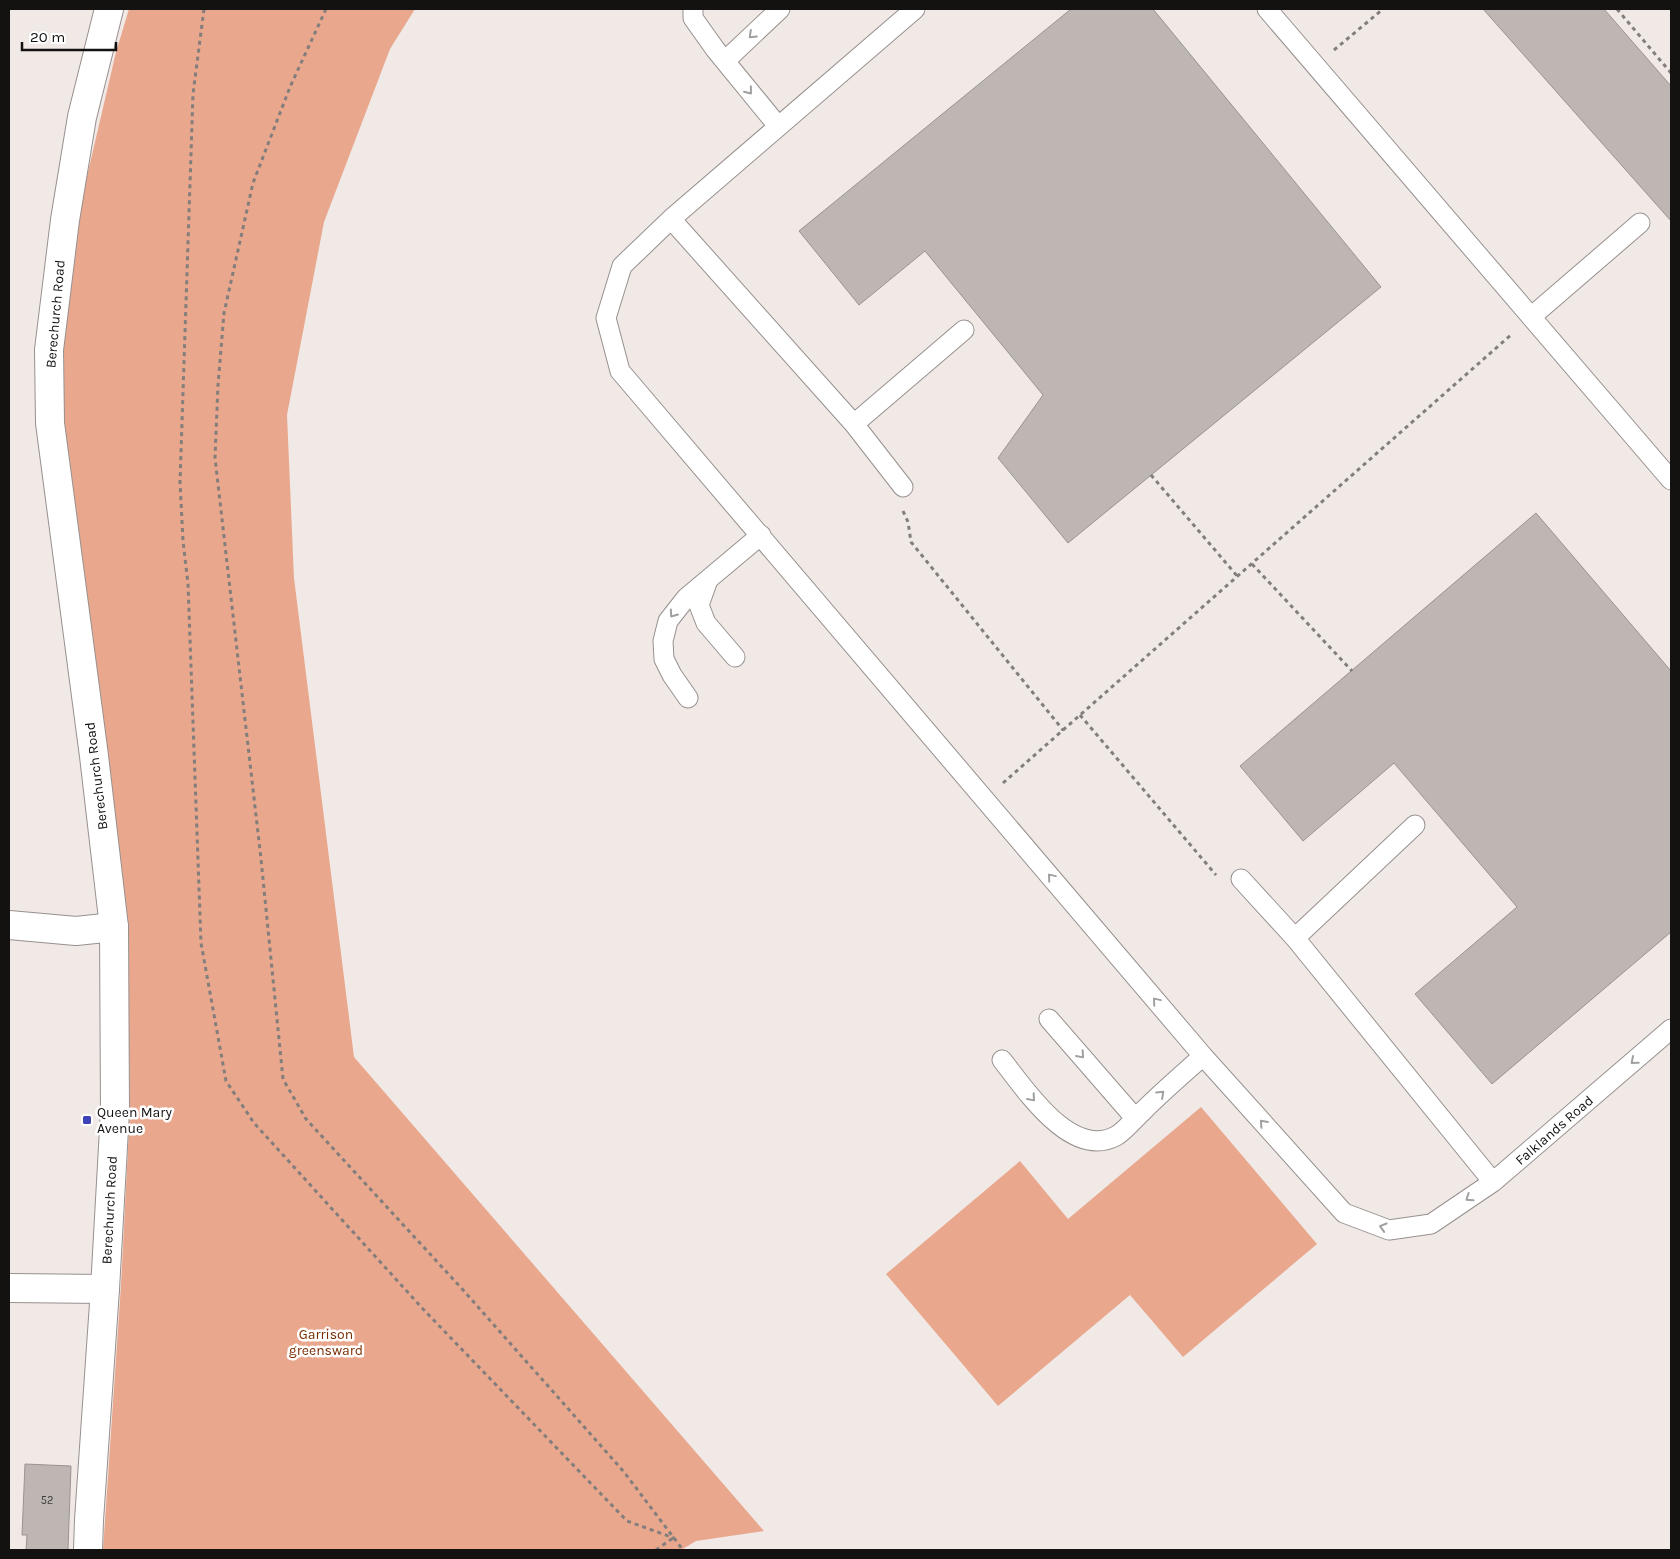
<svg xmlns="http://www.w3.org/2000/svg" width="1680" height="1559" viewBox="0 0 1680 1559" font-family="Karla,sans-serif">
<rect width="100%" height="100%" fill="#f0e9e6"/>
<path fill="#e9a88e" d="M129,9H415L390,49L324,222L287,415L294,578L354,1057L764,1531L696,1541L681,1550H103L121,1285L130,1109L127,920L76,508L59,425L60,346L74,232L116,52Z
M1201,1107L1317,1244L1183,1357L1130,1295L998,1406L886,1274L1020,1161L1068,1219Z"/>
<path fill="#bdb6b3" stroke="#9a9391" d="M1071,9H1153L1381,287L1068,543L998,458L1043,395L925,251L859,305L799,231Z
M1483,9H1604L1671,86V221Z
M1536,513L1671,671V932L1492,1084L1415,994L1517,907L1394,763L1303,841L1240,766Z
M25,1464L71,1466L68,1550H26L27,1535H22Z"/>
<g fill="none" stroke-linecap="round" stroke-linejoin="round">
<g stroke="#97908e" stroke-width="21">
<path id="lane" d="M693,9V18L715,49L778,126
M915,9L671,219L622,266L606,318L620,371L1203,1056L1344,1213L1389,1230L1431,1224L1493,1182L1671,1029
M1267,9L1671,480
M725,61L780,9
M671,219L854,424L964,330
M1531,317L1640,223
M854,424L903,487
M708,580L699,605L706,623L735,657
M688,698L672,675L664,659L663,641L668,621L686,598L761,535
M1415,825L1295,938L1493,1182
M1241,879L1295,938
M1049,1019L1135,1118
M1002,1060C1025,1089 1071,1160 1116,1136C1125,1131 1136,1117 1144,1110C1163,1091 1183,1074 1203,1056"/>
</g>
<g stroke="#97908e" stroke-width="30">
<path id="street" d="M9,925L76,931L114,927
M9,1288L105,1289"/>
</g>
<g stroke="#97908e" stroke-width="30">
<path id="secondary" d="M88,1550L89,1520L105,1289L115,1111L114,927L94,756L50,423L49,350L65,220L82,117L109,9"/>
</g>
<path stroke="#837e7c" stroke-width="3" stroke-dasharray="4 4" stroke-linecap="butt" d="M204,9L193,94L180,482L183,541L188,584L201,943L226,1081L254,1123L423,1309L627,1521L674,1538
M326,9L290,87L253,183L224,313L218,385L215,458L261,859L283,1079L306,1119L464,1291L624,1472L683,1550
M1617,9L1671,73
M1334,50L1383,9
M1151,475L1238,577
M903,511L908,522L911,542L1063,730
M1252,564L1352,671
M1080,715L1216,875
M1003,783L1512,334
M656,1550L673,1538"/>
<use href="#lane" stroke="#fff" stroke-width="19"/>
<use href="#street" stroke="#fff" stroke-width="28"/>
<use href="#secondary" stroke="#fff" stroke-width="28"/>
</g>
<defs><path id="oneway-chevron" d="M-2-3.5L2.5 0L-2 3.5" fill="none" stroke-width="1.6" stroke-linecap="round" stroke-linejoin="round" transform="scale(1.25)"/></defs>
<g stroke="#a1a0a0">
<use href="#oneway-chevron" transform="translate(752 35) rotate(137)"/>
<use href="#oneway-chevron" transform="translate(749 91) rotate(51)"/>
<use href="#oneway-chevron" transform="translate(673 614) rotate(125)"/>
<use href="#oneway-chevron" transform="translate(1051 877) rotate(-130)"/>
<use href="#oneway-chevron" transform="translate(1156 1001) rotate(-130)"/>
<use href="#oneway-chevron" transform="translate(1081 1055) rotate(49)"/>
<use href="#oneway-chevron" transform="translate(1634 1061) rotate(139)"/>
<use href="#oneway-chevron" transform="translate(1161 1094) rotate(-43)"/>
<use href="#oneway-chevron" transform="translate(1032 1098) rotate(49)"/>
<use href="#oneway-chevron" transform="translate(1263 1123) rotate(-132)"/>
<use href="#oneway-chevron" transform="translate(1469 1198) rotate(146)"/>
<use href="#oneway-chevron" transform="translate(1383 1227) rotate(-163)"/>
</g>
<rect fill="#4043b7" stroke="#fff" stroke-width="2" x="82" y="1115" width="10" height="10" rx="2.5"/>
<g text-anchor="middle" stroke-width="5" stroke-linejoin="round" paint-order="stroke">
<g font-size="11" fill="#3e3b3a">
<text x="47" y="1504">52</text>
</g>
<g font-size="14" fill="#141211" stroke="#fff">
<text transform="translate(55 314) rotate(-85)" y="5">Berechurch Road</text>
<text transform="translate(96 776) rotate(-97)" y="5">Berechurch Road</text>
<text transform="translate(1554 1130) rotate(-41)" y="5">Falklands Road</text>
<text transform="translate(109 1210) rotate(-87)" y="5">Berechurch Road</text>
</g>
<g font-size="14" fill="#141211" stroke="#fff" text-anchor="start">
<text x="97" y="1117">Queen Mary<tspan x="97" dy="16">Avenue</tspan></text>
</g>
<g font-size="14" fill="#7a2d02" stroke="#fff">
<text x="326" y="1339">Garrison<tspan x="326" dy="16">greensward</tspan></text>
</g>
</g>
<rect width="1680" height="1559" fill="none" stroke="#141211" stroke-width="20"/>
<path d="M22 42v8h94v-8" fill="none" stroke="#141211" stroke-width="2.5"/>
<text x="30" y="42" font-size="15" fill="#141211" stroke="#ffffff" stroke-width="4" paint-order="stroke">20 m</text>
</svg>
